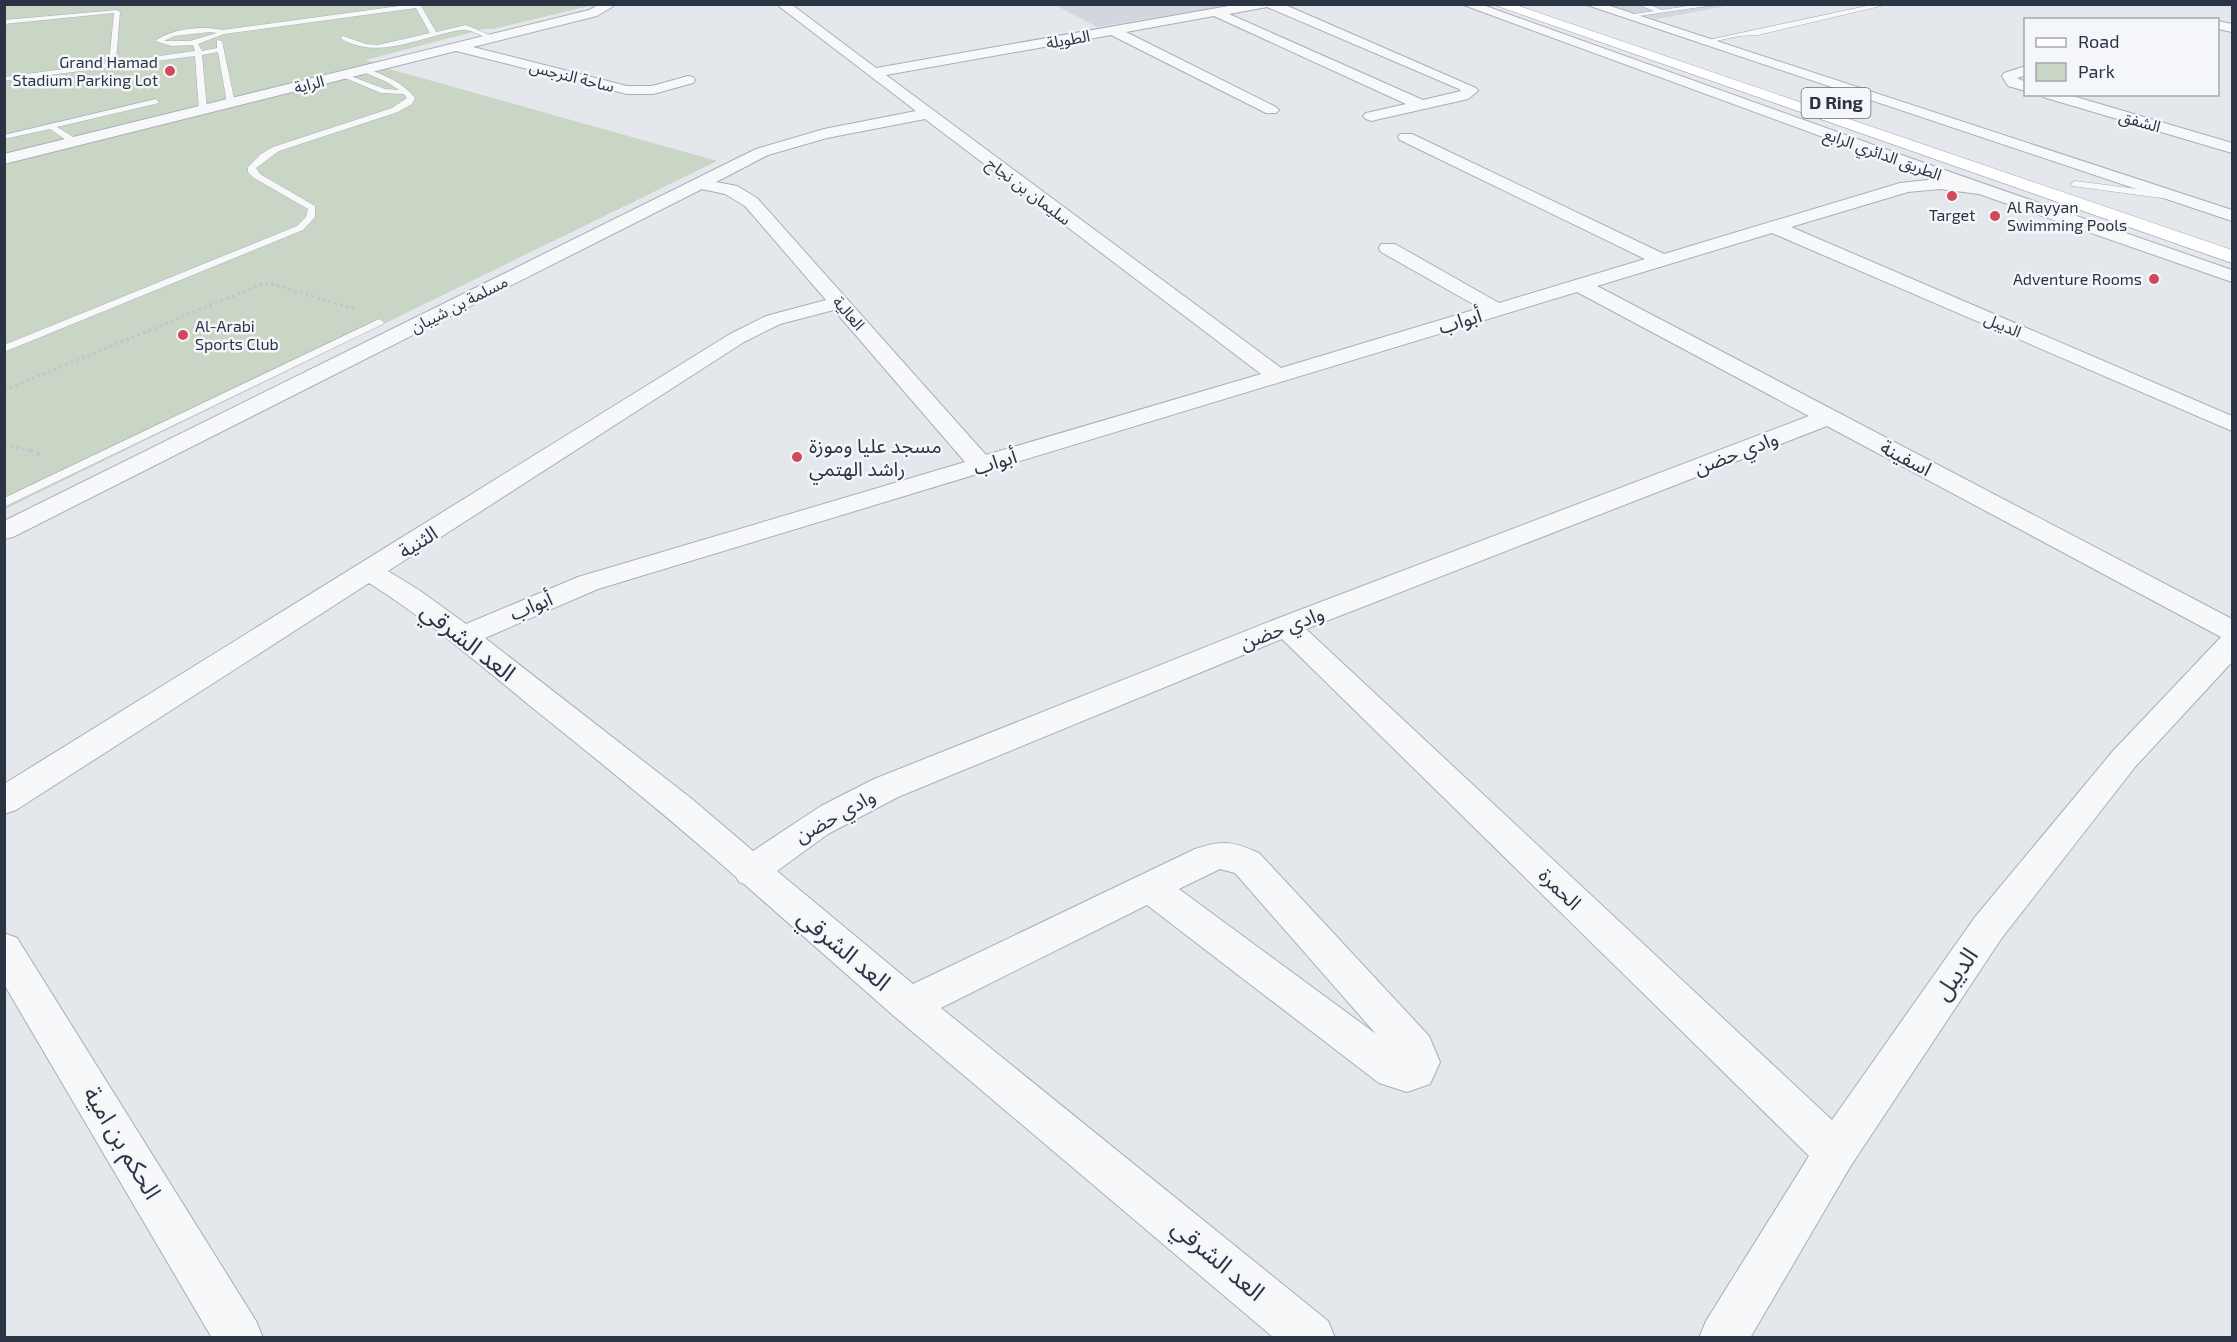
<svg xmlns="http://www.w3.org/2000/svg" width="2237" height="1342" viewBox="0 0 2237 1342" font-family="'Exo 2','Noto Sans Arabic',sans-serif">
<rect width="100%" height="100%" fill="#e4e7ec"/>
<path fill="#d2d6de" d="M1055,5H1230L1097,27Z
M1609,5H1731L1657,19Z"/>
<path fill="#c9d6c5" d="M5,5H593L493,29H484L366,60L393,70L717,161L5,509Z"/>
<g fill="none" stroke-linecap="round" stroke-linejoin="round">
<g stroke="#a9aeb7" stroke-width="1">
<path id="service" d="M414,4H420L436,32L466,25L497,38C487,43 474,28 462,30C423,35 378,62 340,38L343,36L366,44L378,45L430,33L416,8L224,34L198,44L202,51L217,48V40L222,41L235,103L231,105L227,103L218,52L202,55L207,110L203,112L199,110L195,56L4,81V77L109,63L114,13L4,24V20L117,10L120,12L116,62L195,51L193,45L172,46L155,41C171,29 202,25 222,30ZM210,32L217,33L190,41H164L174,36Z
M1637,4H1647L1662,10L1688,6L1686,4H1721L1625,18L1627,15L1654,11Z
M1876,4H1889L1758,35L1739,36L1702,44L1699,42Z
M363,68C383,74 401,81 415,98L412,104L398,112L279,151L256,168L260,174L315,206V217L303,230L4,352V345L297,226L306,217L308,209L254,178L248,172V167L261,154L273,147L392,108L407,98L404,94L381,93L338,75L342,73L385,89L399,90L387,82L361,71Z
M156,99L159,103L57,127L78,140V144H72L50,129L4,139V135Z
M2075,181L2169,193L2173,196L2169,199L2072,186L2071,184Z
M379,319L384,322L383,324L4,507V498Z"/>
</g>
<g stroke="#a9aeb7" stroke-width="2">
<path id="minor" d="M600,4H617L597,16L473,47L627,86H652L688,76L693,77L695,80L693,83L653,94H627L456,51L4,164V154L589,10Z
M776,4H791L876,68L1240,4H1283L1476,88L1478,91L1468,99L1371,121L1366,119L1363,116L1366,113L1406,104L1214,16L1126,32L1276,107L1279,110L1276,113H1266L1111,35L886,75L1281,368L1480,308L1381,252L1379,248L1381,244H1395L1499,303L1645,259L1400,140L1398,137L1400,134H1412L1664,254L1900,183L1937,179L1461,4H1480L1910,158L2232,270V282L1979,194L1940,189L1908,192L1791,227L2232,416V431L1772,233L1597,286L2232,619V662L2135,767L2001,939L1850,1167L1750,1338H1699L1706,1321L1809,1156L1282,639L898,797L828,834L777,871L913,984L1195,849C1222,840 1233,841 1259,853L1429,1036L1440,1062L1430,1084L1407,1092L1379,1083L1147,905L941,1008L1328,1321L1335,1338H1274L895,1017L744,884L739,882L736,877C668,817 599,761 529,705C477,662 426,619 369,583L16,810L4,814V784L730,334L766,316L826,300L745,206L725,194L702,189L13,537L4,539V521L756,149L824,129L916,111ZM1267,7L1459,89L1461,91L1423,100L1229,14ZM925,119L1261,374L986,455L757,198L737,186L716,182L768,155L827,138ZM1577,292L1809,416L1276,619L874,779L821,806L753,851L692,799L485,638L598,589ZM834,310L965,462L578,577L466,624L419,590L388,571L744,342L780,324ZM1827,426L2221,637L2113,751L1975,917L1832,1120L1306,629ZM1220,869L1235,873L1376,1034L1179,889Z
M1584,4H1604L2232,210V221Z
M2218,21L2232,24V32L2218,29Z
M2026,66V75L2017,78L2026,82V91L2008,86L2002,76L2004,73Z
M2041,94H2066L2232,143V153L2043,97Z
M4,933L17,938L256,1321L263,1338H212L4,984Z"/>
</g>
<g stroke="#a3abb8" stroke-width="1">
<path id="primary" d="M1492,4H1513L2232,250V263Z"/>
</g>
<path stroke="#c2c5cb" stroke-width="3" stroke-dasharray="3 3" stroke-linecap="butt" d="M4,390L260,285L269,283L354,309
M4,445L33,451"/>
<path stroke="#c2c5cb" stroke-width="4" stroke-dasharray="4 4" stroke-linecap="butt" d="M29,450L44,456"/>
<use href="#service" fill="#f7f8fa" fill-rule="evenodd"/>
<use href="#minor" fill="#f7f8fa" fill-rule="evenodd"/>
<use href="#primary" fill="#fff" fill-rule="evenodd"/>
</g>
<g fill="#d1495b" stroke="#f4f6f9" stroke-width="2">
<circle cx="170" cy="71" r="6"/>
<circle cx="1952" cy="196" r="6"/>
<circle cx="1995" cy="216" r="6"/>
<circle cx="2154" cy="279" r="6"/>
<circle cx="183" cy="335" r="6"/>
<circle cx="797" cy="457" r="6"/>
</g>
<g text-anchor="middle" stroke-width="5" stroke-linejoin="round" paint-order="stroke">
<g font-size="16" fill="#2b3445" stroke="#f4f6f9">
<text transform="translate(1068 39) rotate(-10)" y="6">الطويلة</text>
<text transform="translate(572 76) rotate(14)" y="6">ساحة النرجس</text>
<text transform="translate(309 84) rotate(-14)" y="6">الراية</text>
<text transform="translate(2140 121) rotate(16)" y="6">الشفق</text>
<text transform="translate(1883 154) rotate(20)" y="6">الطريق الدائري الرابع</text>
<text transform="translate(1029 191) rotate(37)" y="6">سليمان بن نجاح</text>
<text transform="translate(459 304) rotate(-27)" y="6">مسلمة بن شيبان</text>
<text transform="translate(849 313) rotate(49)" y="6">العالية</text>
<text transform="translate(2003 325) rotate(23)" y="6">الديبل</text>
</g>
<g font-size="16" fill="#2b3445" stroke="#f4f6f9" text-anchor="end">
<text x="158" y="68">Grand Hamad<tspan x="158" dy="18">Stadium Parking Lot</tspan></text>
<text x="2007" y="213" text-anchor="start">Al Rayyan<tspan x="2007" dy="18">Swimming Pools</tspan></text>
<text x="1952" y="221" text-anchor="middle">Target</text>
<text x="2142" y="285">Adventure Rooms</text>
<text x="195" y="332" text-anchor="start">Al-Arabi<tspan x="195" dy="18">Sports Club</tspan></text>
</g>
<rect fill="#f4f6f9" stroke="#676e7b" stroke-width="1.5" x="1801.5" y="88" width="69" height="30" rx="4.5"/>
<g font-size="18" font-weight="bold" fill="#2b3445">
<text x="1836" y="109">D Ring</text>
</g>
<g font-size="20" fill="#2b3445" stroke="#f4f6f9">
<text transform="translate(1460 321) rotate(-17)" y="7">أبواب</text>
<text transform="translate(1736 453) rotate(-21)" y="7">وادي حضن</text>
<text transform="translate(1906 458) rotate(28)" y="7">اسفينة</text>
<text transform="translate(995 462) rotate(-17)" y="7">أبواب</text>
<text transform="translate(418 542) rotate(-32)" y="7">الثنية</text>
<text transform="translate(531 606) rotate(-23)" y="7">أبواب</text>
<text transform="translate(1282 628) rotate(-21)" y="7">وادي حضن</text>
<text transform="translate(835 816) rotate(-29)" y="7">وادي حضن</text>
<text transform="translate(1560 889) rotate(44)" y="7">الحمرة</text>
</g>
<g font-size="20" fill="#2b3445" stroke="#f4f6f9" text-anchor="start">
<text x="809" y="453">مسجد عليا وموزة<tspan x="809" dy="23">راشد الهتمي</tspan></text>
</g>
<g font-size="24" fill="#2b3445" stroke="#f4f6f9">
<text transform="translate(468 642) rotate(38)" y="8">العد الشرقي</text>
<text transform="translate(844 950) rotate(40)" y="8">العد الشرقي</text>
<text transform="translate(1956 974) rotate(-55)" y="8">الديبل</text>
<text transform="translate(122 1143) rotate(59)" y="8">الحكم بن امية</text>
<text transform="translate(1218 1260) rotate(40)" y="8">العد الشرقي</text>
</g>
</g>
<rect width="2237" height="1342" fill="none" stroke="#2b3445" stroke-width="12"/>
<rect x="2024" y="18" width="195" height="78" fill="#f4f6f9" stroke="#a4a8b1" stroke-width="1.5"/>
<rect x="2036" y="38" width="30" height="9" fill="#ffffff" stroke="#a4a8b1" stroke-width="1.5"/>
<text x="2078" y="48" font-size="18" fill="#2b3445">Road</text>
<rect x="2036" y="63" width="30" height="18" fill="#c9d6c5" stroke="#a4a8b1" stroke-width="1.5"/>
<text x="2078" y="78" font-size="18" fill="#2b3445">Park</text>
</svg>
